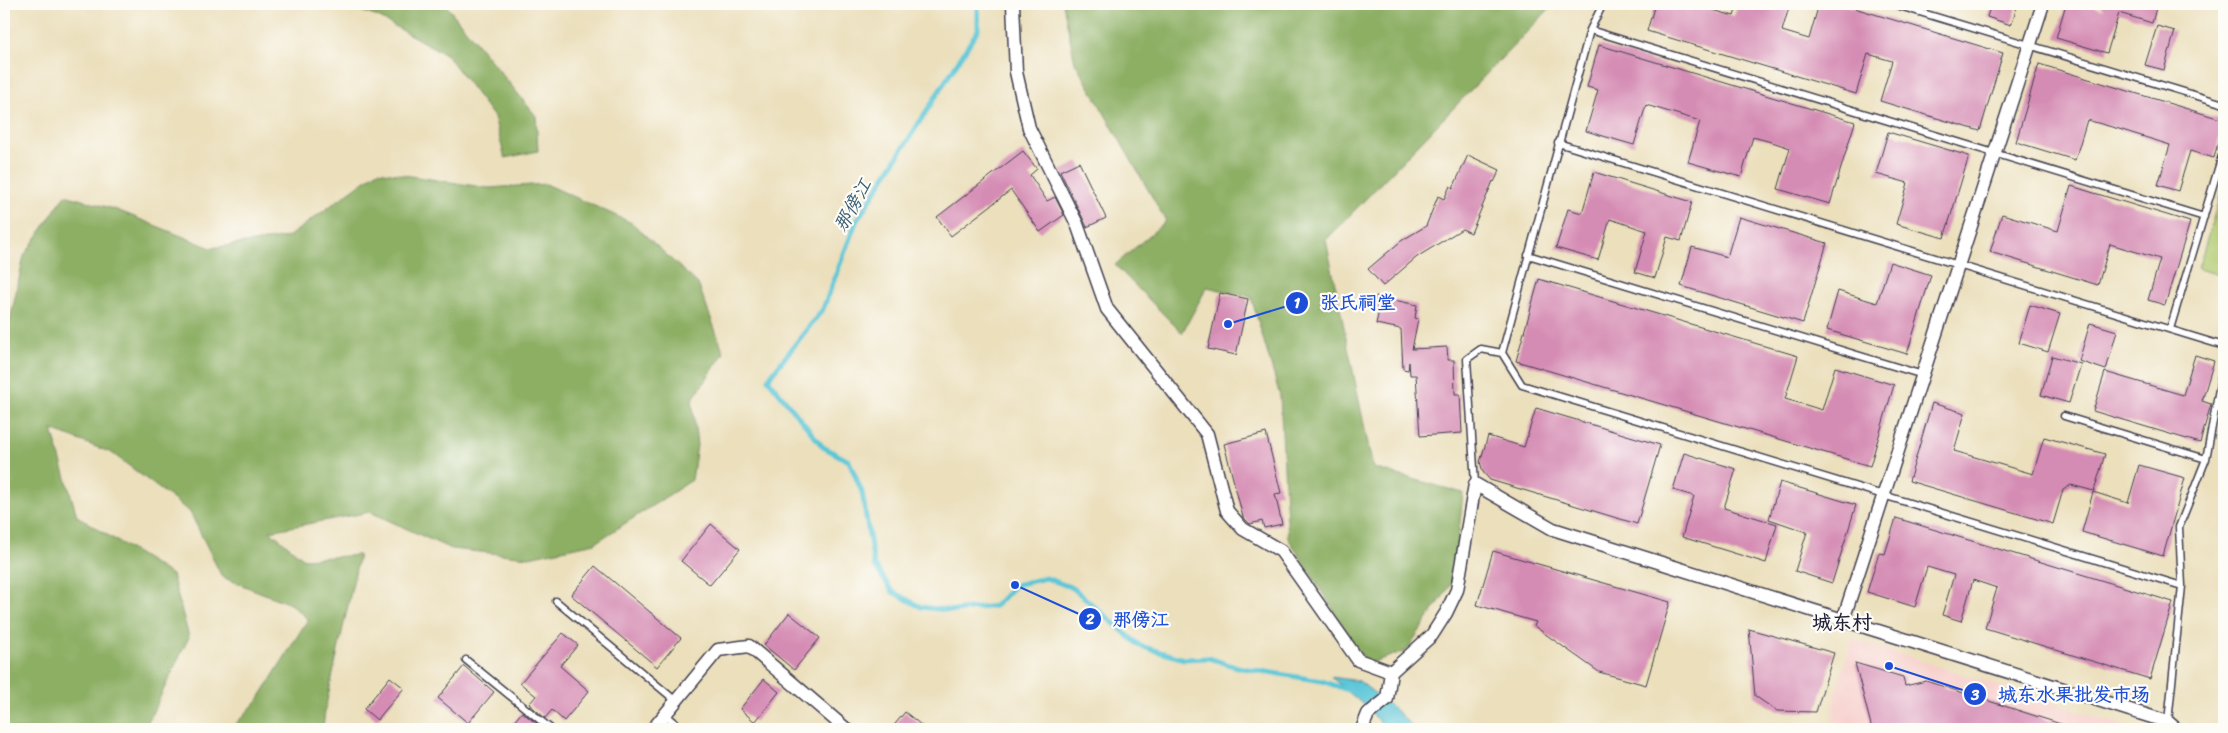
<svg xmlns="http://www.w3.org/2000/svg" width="2228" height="733" viewBox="0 0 2228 733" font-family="Sriracha,'LXGW WenKai TC',sans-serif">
<rect width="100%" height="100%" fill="#fdfcf7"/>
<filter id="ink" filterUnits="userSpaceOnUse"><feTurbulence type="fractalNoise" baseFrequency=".02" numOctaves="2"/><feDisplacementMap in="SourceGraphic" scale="10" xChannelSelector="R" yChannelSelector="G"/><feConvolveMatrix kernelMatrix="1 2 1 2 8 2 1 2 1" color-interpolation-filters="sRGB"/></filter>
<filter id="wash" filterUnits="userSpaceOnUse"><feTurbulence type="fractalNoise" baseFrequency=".0096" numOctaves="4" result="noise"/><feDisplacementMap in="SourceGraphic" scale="20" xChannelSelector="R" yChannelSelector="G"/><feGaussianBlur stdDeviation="1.12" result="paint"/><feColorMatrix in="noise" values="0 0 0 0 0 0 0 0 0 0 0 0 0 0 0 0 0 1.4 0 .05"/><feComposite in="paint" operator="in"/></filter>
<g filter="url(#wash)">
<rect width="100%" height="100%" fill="#ebdfbc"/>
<path fill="#f7d0cc" d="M1852,639L2133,729H1831L1836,692Z"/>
<path fill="#b1cb71" stroke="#6a7656" d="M2224,182V276L2198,269Z"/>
<path fill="#8caf63" stroke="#57684f" d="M342,4H445L536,116L538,151L505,158L494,117L447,55L378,17Z
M1063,4H1554L1326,240L1373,468L1463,493L1454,580L1406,651L1367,664L1288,538L1280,396L1251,297L1207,287L1182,333L1115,265L1166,221L1075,62Z
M378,171L489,188L546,184L632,223L698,284L724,353L692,400L697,445L692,480L595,543L529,557L451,549L370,512L270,531L304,559L359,555L325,710L323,729H231L258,700L308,619L290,604L222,577L190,512L112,453L52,430L77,516L172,575L189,637L147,724L139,729H4V348L24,256L65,195L117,210L211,248L288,237Z"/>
<path fill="#5cc6d7" stroke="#3f7489" d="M1331,677L1359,681L1391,706L1415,729H1386L1366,707Z"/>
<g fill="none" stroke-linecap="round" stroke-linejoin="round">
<path stroke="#5cc6d7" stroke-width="5" d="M978,4V30L856,222L823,309L768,379L823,447L849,461L862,492L874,565L893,592L921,607L954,611L995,606L1015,585L1046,578L1073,588L1140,646L1184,659L1209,658L1236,667L1322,681L1350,691"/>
</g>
<g id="blocks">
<path fill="#d58cb4" d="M1655,4H1692L1734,16L1738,4H1790L1782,31L1809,39L1819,4H1841L2003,53L1980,131L1880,101L1892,61L1868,54L1856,94L1647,31Z
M1991,4H2018L2011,25L1987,17Z
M2066,4H2083L2104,10L2100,7V4H2157L2152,23L2119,13L2107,53L2056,38Z
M2157,26L2175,31L2164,70L2145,65Z
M1599,45L1855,122L1830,204L1778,189L1790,148L1775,143L1753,137L1741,177L1688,162L1700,121L1646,105L1634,145L1586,131L1598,90L1587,87Z
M2039,64L2224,120L2214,158L2190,151L2178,191L2158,185L2170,145L2119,129L2087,120L2075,160L2016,142Z
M1888,132L1969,156L1944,238L1896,224L1908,183L1876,174Z
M1023,151L1037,169L1030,175L1047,201L1055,197L1064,215L1040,232L1011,190L951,236L937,217Z
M1468,155L1500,170L1494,182L1493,181L1471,233L1462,229L1417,257L1383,286L1368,269L1401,241L1426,226L1438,196L1444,199L1450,186L1453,188Z
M1079,162L1106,218L1087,227L1060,171Z
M1594,172L1692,202L1681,241L1667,237L1655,278L1635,272L1647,231L1610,219L1598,260L1556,248L1568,209L1582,213Z
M2071,186L2190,222L2165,305L2148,300L2160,259L2110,244L2098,285L1990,252L2002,214L2058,231Z
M1739,217L1827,243L1803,323L1681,286L1692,247L1727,257Z
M1890,262L1931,275L1907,354L1827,330L1838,291L1877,303Z
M1539,279L1798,356L1785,399L1806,405L1822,410L1835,367L1894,385L1870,466L1516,361Z
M1220,293L1248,299L1236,355L1208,349Z
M1376,296L1417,305L1415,318L1418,319L1412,349L1447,347L1448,360H1454L1455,394H1460L1462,433L1420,436L1416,375H1410L1409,362L1408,370L1403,369L1401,329L1376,324L1379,310L1373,309Z
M2030,305L2060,314L2048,352L2019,343Z
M2090,323L2117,331L2106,370L2079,361Z
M2195,355L2214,361L2202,401L2211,404L2200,443L2093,411L2105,372L2183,395Z
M2052,356L2081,364L2069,403L2041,395Z
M1932,403L1965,413L1954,451L2033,474L2044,437L2105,454L2094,491L2071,485L2063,490L2053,524L1909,481Z
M1536,408L1660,445L1637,524L1490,480L1483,472L1480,462L1488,436L1524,447Z
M1266,433L1281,493L1275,494L1282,524L1264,528L1262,521L1250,524L1243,517L1224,444Z
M1684,453L1736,469L1724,508L1777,524L1766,563L1682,537L1694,496L1673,490Z
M2139,465L2185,478L2163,556L2082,532L2093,492L2128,503Z
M1780,482L1856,505L1832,583L1795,571L1807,532L1769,519Z
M1896,518L2173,602L2150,679L1985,628L1997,588L1973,580L1961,621L1942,615L1954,575L1927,567L1915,607L1867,592L1879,553L1885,554Z
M711,524L740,549L710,585L681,561Z
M1493,551L1670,602L1646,685L1599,672L1534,626L1536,622L1477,605Z
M595,566L681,638L657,667L571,595Z
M789,613L820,638L794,670L764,645Z
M1749,629L1834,653L1816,712L1777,711L1755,696Z
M563,633L578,645L560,666L589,691L564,721L552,710L545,718L529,704L536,696L520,683Z
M1855,663L1903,677L1905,686L1926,681L2067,726L2066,729H1872Z
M464,666L494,692L468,723L438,698Z
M390,677L404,688L377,720L364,709Z
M764,679L779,692L755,722L740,709Z
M522,712L538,725L535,729H508Z
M905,712L926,729H891Z"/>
</g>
</g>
<g filter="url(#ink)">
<use href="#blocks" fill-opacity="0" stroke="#403e4e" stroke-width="1"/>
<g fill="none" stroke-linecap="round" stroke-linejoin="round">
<g stroke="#403e4e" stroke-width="9">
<path id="service" d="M1893,4L2224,104
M1590,30L2204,217
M1558,143L2224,346
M1528,255L1923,375
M2170,329L2224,149
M1502,353L1590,30L1603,4
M2064,416L2206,459
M1475,484L1467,359L1481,349L1502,353L1522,385L2182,586
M556,601L676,701
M466,660L551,729
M665,715L682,729
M2168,722L2182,586L2179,527L2206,459L2224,362"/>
</g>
<g stroke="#403e4e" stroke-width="15">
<path id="minor" d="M1013,4L1016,72L1029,128L1077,224L1107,309L1207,434L1227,511L1243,529L1281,551L1358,660L1391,672
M2043,4L1843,620L2168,722L2176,729
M653,729L718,650L749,646L846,729
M1362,729L1368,714L1387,699L1391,672L1432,635L1446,613L1457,590L1475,484L1553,529L1843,620"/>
</g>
<use href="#service" stroke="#fff" stroke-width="6"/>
<use href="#minor" stroke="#fff" stroke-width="12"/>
</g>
</g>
<g text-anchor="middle" stroke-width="4.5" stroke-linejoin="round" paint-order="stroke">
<g font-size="19" font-style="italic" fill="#365b72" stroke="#fdfcf7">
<text transform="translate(852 205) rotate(-61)" y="7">那傍江</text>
</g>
<g font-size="20" font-weight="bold" fill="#22223b" stroke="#fdfcf7">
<text x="1842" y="629">城东村</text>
</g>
</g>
<path fill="none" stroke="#1d4ed8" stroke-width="2" d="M1228 324L1297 303M1015 585L1090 619M1889 666L1975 694"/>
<g fill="#1d4ed8" stroke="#fdfcf7" stroke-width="2">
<circle cx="1228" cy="324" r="5"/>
<circle cx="1015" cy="585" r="5"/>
<circle cx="1889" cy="666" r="5"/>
<circle cx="1297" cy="303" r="12"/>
<circle cx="1090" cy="619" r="12"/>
<circle cx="1975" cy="694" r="12"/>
</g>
<g font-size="15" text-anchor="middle" font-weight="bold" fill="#fff">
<text x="1297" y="308">1</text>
<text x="1090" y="624">2</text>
<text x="1975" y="700">3</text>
</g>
<g font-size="19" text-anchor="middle" font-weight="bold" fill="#1d4ed8" stroke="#fdfcf7" stroke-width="4.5" stroke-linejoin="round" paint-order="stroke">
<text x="1358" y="309">张氏祠堂</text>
<text x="1141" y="626">那傍江</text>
<text x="2074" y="701">城东水果批发市场</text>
</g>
<rect width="2228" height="733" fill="none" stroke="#fdfcf7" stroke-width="20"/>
</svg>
